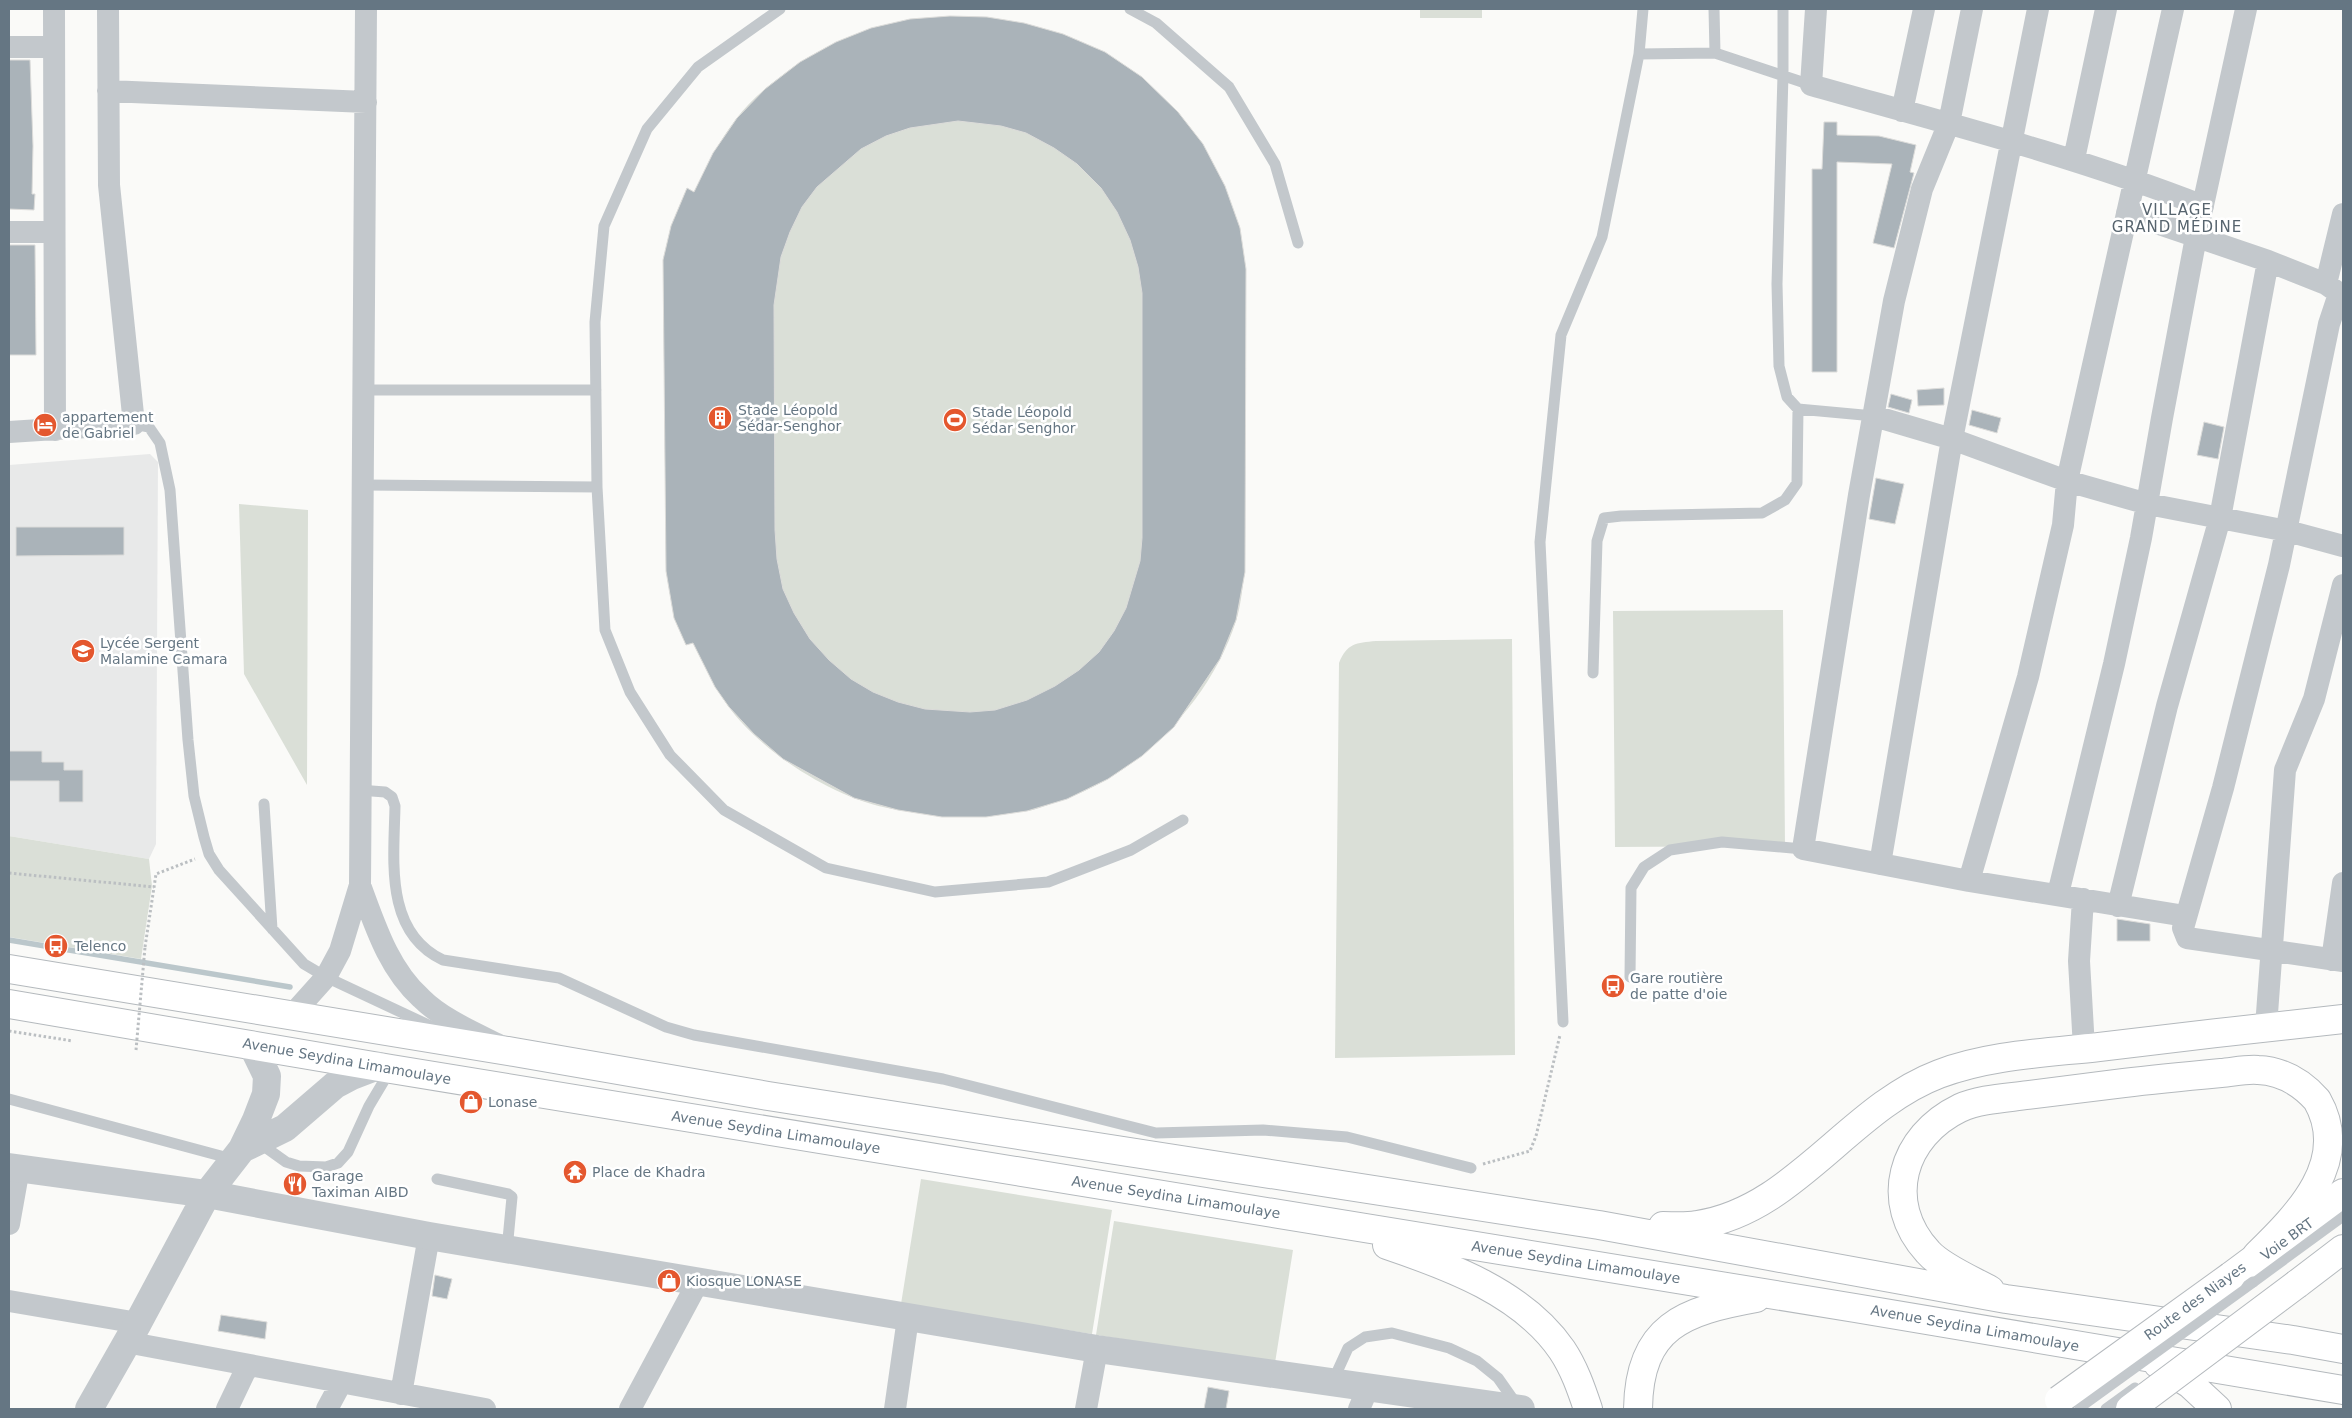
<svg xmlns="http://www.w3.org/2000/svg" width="2352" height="1418" viewBox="0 0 2352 1418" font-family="'DejaVu Sans',sans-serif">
<rect width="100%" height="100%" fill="#fafaf8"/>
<path fill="#e8e9e9" d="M150,454L158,462L156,844L149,859L9,836V465Z"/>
<path fill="#dadfd7" d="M1420,9H1482V18H1420Z
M950,16C1065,21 1133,52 1203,144L1245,572C1242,588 1241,606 1236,621C1210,703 1135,779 1053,803C1044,806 1036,810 1027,811C1007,813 984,810 963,810C942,810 919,812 899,810C839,802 763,754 728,706C714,686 704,664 693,643L686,645L674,618L666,571L663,260L671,226L687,188L694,192C707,166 719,141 736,119C748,103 764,89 780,77C833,36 884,21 950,16Z
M239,504L308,510L307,785L244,674Z
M1783,610L1785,846L1615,847L1613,611Z
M1512,639L1515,1055L1335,1058L1339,663C1347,643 1356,643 1376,641Z
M9,836L149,859L152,886L141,959L9,937Z
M921,1179L1112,1210L1092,1334L901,1304Z
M1114,1221L1293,1250L1275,1363L1096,1335Z"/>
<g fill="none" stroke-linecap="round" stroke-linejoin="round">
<path stroke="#bbc7cb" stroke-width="5.5" d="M9,940L290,987"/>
</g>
<path fill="#aab3b9" stroke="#dcdcda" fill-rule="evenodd" d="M950,16L987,17L1024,23L1063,34L1105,52L1142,77L1178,112L1203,144L1225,186L1240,228L1246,269L1245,572L1236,620L1220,659L1174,727L1142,756L1108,779L1067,799L1027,811L986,817H942L898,810L854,798L783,759L754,734L729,707L715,687L693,643L686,645L674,618L666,571L663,260L671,226L687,188L694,192L713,153L737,118L765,89L800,62L836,42L871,28L910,19ZM958,121L1001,126L1026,133L1054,148L1077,164L1101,188L1117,212L1130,240L1138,267L1142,293V538L1140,561L1126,608L1114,631L1099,652L1079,670L1055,686L1027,700L995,710L970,712L925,709L898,702L873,692L851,679L829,660L810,639L794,613L783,589L777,559L775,530L774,305L781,257L790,232L802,207L817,187L861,149L886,136L910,128Z
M9,60H30L33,146L32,194H35L34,210L9,209Z
M1824,122H1837V135L1879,136L1916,145L1910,172L1914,173L1894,248L1873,243L1892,164L1837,162V372H1812V169H1822Z
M9,245H35L36,355H9Z
M1944,388V405L1918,406L1917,390Z
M1891,394L1912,400L1909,413L1888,407Z
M1972,410L2001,418L1997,433L1969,425Z
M2204,422L2224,427L2218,459L2197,455Z
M1876,478L1904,484L1895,524L1869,519Z
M16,527H124V555L16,556Z
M9,751H42V762H64V770H83V802H59V781H9Z
M2117,919L2150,924V941H2117Z
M435,1275L452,1279L447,1299L432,1296Z
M221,1315L267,1322L265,1339L218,1331Z
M1208,1387L1229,1391L1226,1409H1204Z"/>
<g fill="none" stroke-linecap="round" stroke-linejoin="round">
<g stroke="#b5babe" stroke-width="30">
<path id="primary" d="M2231,1276L2343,1193
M2297,1284L2343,1249"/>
</g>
<g stroke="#b4b9bd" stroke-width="30">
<path id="trunk" d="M9,969L514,1052L768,1096L1599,1225L2006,1299L2293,1340L2343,1349
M9,1004L391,1069L1855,1308L2343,1390
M1663,1226C1674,1226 1686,1227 1697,1225C1794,1211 1849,1108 1939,1074C1989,1055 2045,1053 2099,1047C2180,1037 2262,1028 2343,1019
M1387,1245C1449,1266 1523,1293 1562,1350C1574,1368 1581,1388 1588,1409
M1990,1290C1972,1280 1941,1267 1928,1252C1882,1202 1902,1136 1960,1108C1980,1099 2006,1098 2028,1095C2060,1091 2092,1087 2124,1083C2157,1079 2189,1076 2221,1073C2233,1072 2246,1069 2258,1070C2282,1071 2301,1082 2317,1100C2352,1161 2298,1215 2257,1255
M2158,1364L2190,1384L2217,1409
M1638,1409C1639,1326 1684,1311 1756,1298"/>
</g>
<path stroke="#bbbfc2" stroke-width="3" stroke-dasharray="2.5 2.5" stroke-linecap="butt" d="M9,873L154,887
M145,947L156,874L195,859
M9,1031L73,1041
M1483,1164L1530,1151L1536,1136L1560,1035"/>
<path stroke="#c3c8cc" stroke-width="11" d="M780,9L698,67L647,129L604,226L595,322L597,487L605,630L630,692L670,755L724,810L826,868L935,892L1048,882L1131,850L1183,820
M1130,9L1156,23L1229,87L1275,164L1298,243
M1643,9L1639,54L1715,53L1811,85
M1714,9L1715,53
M1783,9V75L1777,284L1779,366L1787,397L1798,409L1874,416
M363,390H596
M134,424L149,427L160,443L170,490L188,740L194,796L204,837L209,854L219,870L304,964L326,977L439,1030
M363,485L597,487
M1593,673L1597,541L1604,518L1621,516L1762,513L1785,500L1797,483L1798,409
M359,790L385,792L392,797L395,806C394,860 384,932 443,960L559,978L666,1027L694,1035L943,1079L1156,1133L1263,1130L1347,1137L1471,1168
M264,804L272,929
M1630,977L1631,888L1644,867L1670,850L1722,842L1803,849
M1563,1022L1540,542L1561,335L1602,237L1639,54
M9,1099L221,1156L231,1162
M258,1142L286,1162L299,1166L326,1167L338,1163L348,1152L369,1106L391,1069
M437,1179L508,1194L512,1197L507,1250
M2253,1282L2343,1216
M1332,1383L1348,1348L1365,1337L1392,1333L1449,1348L1477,1361L1498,1378L1517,1405"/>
<path stroke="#c3c8cc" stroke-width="22" d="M54,9L55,430
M1816,9L1811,85C1942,122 2075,156 2203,206
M1972,9L1949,123L1922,189L1894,301L1859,495L1803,849L1969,881L2185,916
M9,47H54
M108,91L366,102
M1902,111L1924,9
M2074,159L2106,9
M2127,213L2268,261L2326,284L2343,296
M9,232H54
M2326,284L2343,214
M2339,294L2329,324L2279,565L2223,788L2183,928L2187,938L2343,961
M1874,416L1952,439L2067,481L2148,504L2287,531L2343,546
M9,432L134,424L109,185L108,9
M1880,864L1952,439L2038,9
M1969,881L2028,677L2063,525L2067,481L2173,9
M360,885C375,925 388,968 421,998C442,1019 473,1032 499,1045
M2058,894L2114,664L2141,538L2162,418L2196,237L2246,9
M2083,899L2079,961L2084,1048
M2118,906L2167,706L2220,518L2268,261
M2332,960L2343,883
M291,1016L326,977L340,951L360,885L366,9
M2266,1027L2285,770L2314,699L2343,585
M9,1224L19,1168
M9,1301L138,1323
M126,1342L485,1409
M401,1394L429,1236
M227,1409L248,1365
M327,1409L341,1383
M630,1409L698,1282
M895,1409L908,1318
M1086,1409L1097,1349
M1359,1409L1368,1388"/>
<path stroke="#c3c8cc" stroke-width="28" d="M242,1149L285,1128L335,1085L352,1076L378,1066
M9,1167L207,1194L429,1236L1097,1349L1521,1409
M89,1409L138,1323L207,1194L242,1149L256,1120L266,1094L267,1076L252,1045"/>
<use href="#primary" stroke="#fff" stroke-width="28"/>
<use href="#trunk" stroke="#fff" stroke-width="28"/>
<g stroke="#b5babe" stroke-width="30" stroke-linecap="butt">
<path id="primary-bridge" d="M2059,1400L2231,1276
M2130,1409L2297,1284"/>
</g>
<path stroke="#bbbfc2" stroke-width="3" stroke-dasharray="2.5 2.5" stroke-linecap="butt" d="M136,1050L145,947"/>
<path stroke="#c3c8cc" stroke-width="11" d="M2080,1407L2253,1282
M2106,1409L2135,1388"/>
<use href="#primary-bridge" stroke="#fff" stroke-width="28"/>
</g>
<defs>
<g id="building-disc" transform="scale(1.25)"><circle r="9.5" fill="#e4572e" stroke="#fff"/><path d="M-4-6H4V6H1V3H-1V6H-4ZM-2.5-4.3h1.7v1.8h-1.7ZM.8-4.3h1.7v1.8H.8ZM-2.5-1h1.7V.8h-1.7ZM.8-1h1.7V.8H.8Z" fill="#fff"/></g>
<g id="stadium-disc" transform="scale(1.25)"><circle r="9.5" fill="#e4572e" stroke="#fff"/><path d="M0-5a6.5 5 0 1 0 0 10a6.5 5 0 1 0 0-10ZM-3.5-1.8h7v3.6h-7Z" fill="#fff"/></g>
<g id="hotel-disc" transform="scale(1.25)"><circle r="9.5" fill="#e4572e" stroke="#fff"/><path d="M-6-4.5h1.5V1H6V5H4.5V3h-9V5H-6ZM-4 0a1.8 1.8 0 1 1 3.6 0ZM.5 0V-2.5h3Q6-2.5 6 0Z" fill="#fff"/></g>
<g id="school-disc" transform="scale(1.25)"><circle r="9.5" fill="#e4572e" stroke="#fff"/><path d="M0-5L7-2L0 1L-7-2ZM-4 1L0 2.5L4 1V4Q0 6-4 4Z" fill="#fff"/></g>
<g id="bus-disc" transform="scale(1.25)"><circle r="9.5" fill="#e4572e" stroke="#fff"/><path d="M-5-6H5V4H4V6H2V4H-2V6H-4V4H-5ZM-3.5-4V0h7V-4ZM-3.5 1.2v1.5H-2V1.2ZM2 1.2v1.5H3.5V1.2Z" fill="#fff"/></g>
<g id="shop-disc" transform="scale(1.25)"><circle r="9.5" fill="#e4572e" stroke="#fff"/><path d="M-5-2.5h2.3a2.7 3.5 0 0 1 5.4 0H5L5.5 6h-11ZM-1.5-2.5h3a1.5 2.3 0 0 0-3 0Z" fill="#fff"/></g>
<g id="temple-disc" transform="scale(1.25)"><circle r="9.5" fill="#e4572e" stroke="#fff"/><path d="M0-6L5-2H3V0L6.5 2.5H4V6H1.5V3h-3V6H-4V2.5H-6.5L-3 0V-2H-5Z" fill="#fff"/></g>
<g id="restaurant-disc" transform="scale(1.25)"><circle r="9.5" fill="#e4572e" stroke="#fff"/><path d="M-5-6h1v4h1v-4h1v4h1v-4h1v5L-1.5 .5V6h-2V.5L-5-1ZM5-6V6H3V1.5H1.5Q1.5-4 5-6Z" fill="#fff"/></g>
</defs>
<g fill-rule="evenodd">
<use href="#building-disc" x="720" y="418"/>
<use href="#stadium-disc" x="955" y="420"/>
<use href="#hotel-disc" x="45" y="425"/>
<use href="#school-disc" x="83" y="651"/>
<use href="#bus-disc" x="56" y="946"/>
<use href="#bus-disc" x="1613" y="986"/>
<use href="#shop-disc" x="471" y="1102"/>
<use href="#temple-disc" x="575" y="1172"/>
<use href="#restaurant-disc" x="295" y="1184"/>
<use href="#shop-disc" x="669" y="1281"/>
</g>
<g text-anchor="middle" stroke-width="5" stroke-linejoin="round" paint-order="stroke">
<g font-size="14" fill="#657683" stroke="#fff" text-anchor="start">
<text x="738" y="415">Stade Léopold<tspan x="738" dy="16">Sédar-Senghor</tspan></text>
<text x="972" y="417">Stade Léopold<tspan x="972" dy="16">Sédar Senghor</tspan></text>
<text x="62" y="422">appartement<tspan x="62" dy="16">de Gabriel</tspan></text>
<text x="100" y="648">Lycée Sergent<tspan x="100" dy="16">Malamine Camara</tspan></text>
<text x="74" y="951">Telenco</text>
<text x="1630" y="983">Gare routière<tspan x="1630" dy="16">de patte d'oie</tspan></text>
<text x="488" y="1107">Lonase</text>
<text x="592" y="1177">Place de Khadra</text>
<text x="312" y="1181">Garage<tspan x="312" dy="16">Taximan AIBD</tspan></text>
<text x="686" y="1286">Kiosque LONASE</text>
</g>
<g font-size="14" fill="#657683" stroke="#fff">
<text transform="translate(347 1061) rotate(10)" y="5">Avenue Seydina Limamoulaye</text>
<text transform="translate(776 1132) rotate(9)" y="5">Avenue Seydina Limamoulaye</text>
<text transform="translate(1176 1197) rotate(9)" y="5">Avenue Seydina Limamoulaye</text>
<text transform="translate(2287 1239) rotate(-36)" y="5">Voie BRT</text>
<text transform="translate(1576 1262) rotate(9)" y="5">Avenue Seydina Limamoulaye</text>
<text transform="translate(2195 1301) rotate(-36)" y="5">Route des Niayes</text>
<text transform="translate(1975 1328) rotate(10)" y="5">Avenue Seydina Limamoulaye</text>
</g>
<g font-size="15" letter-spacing="1" fill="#57646e" stroke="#fff">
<text x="2177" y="215">VILLAGE<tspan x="2177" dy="17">GRAND MÉDINE</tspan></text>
</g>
</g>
<rect width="2352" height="1418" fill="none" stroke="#657683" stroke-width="20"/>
</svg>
